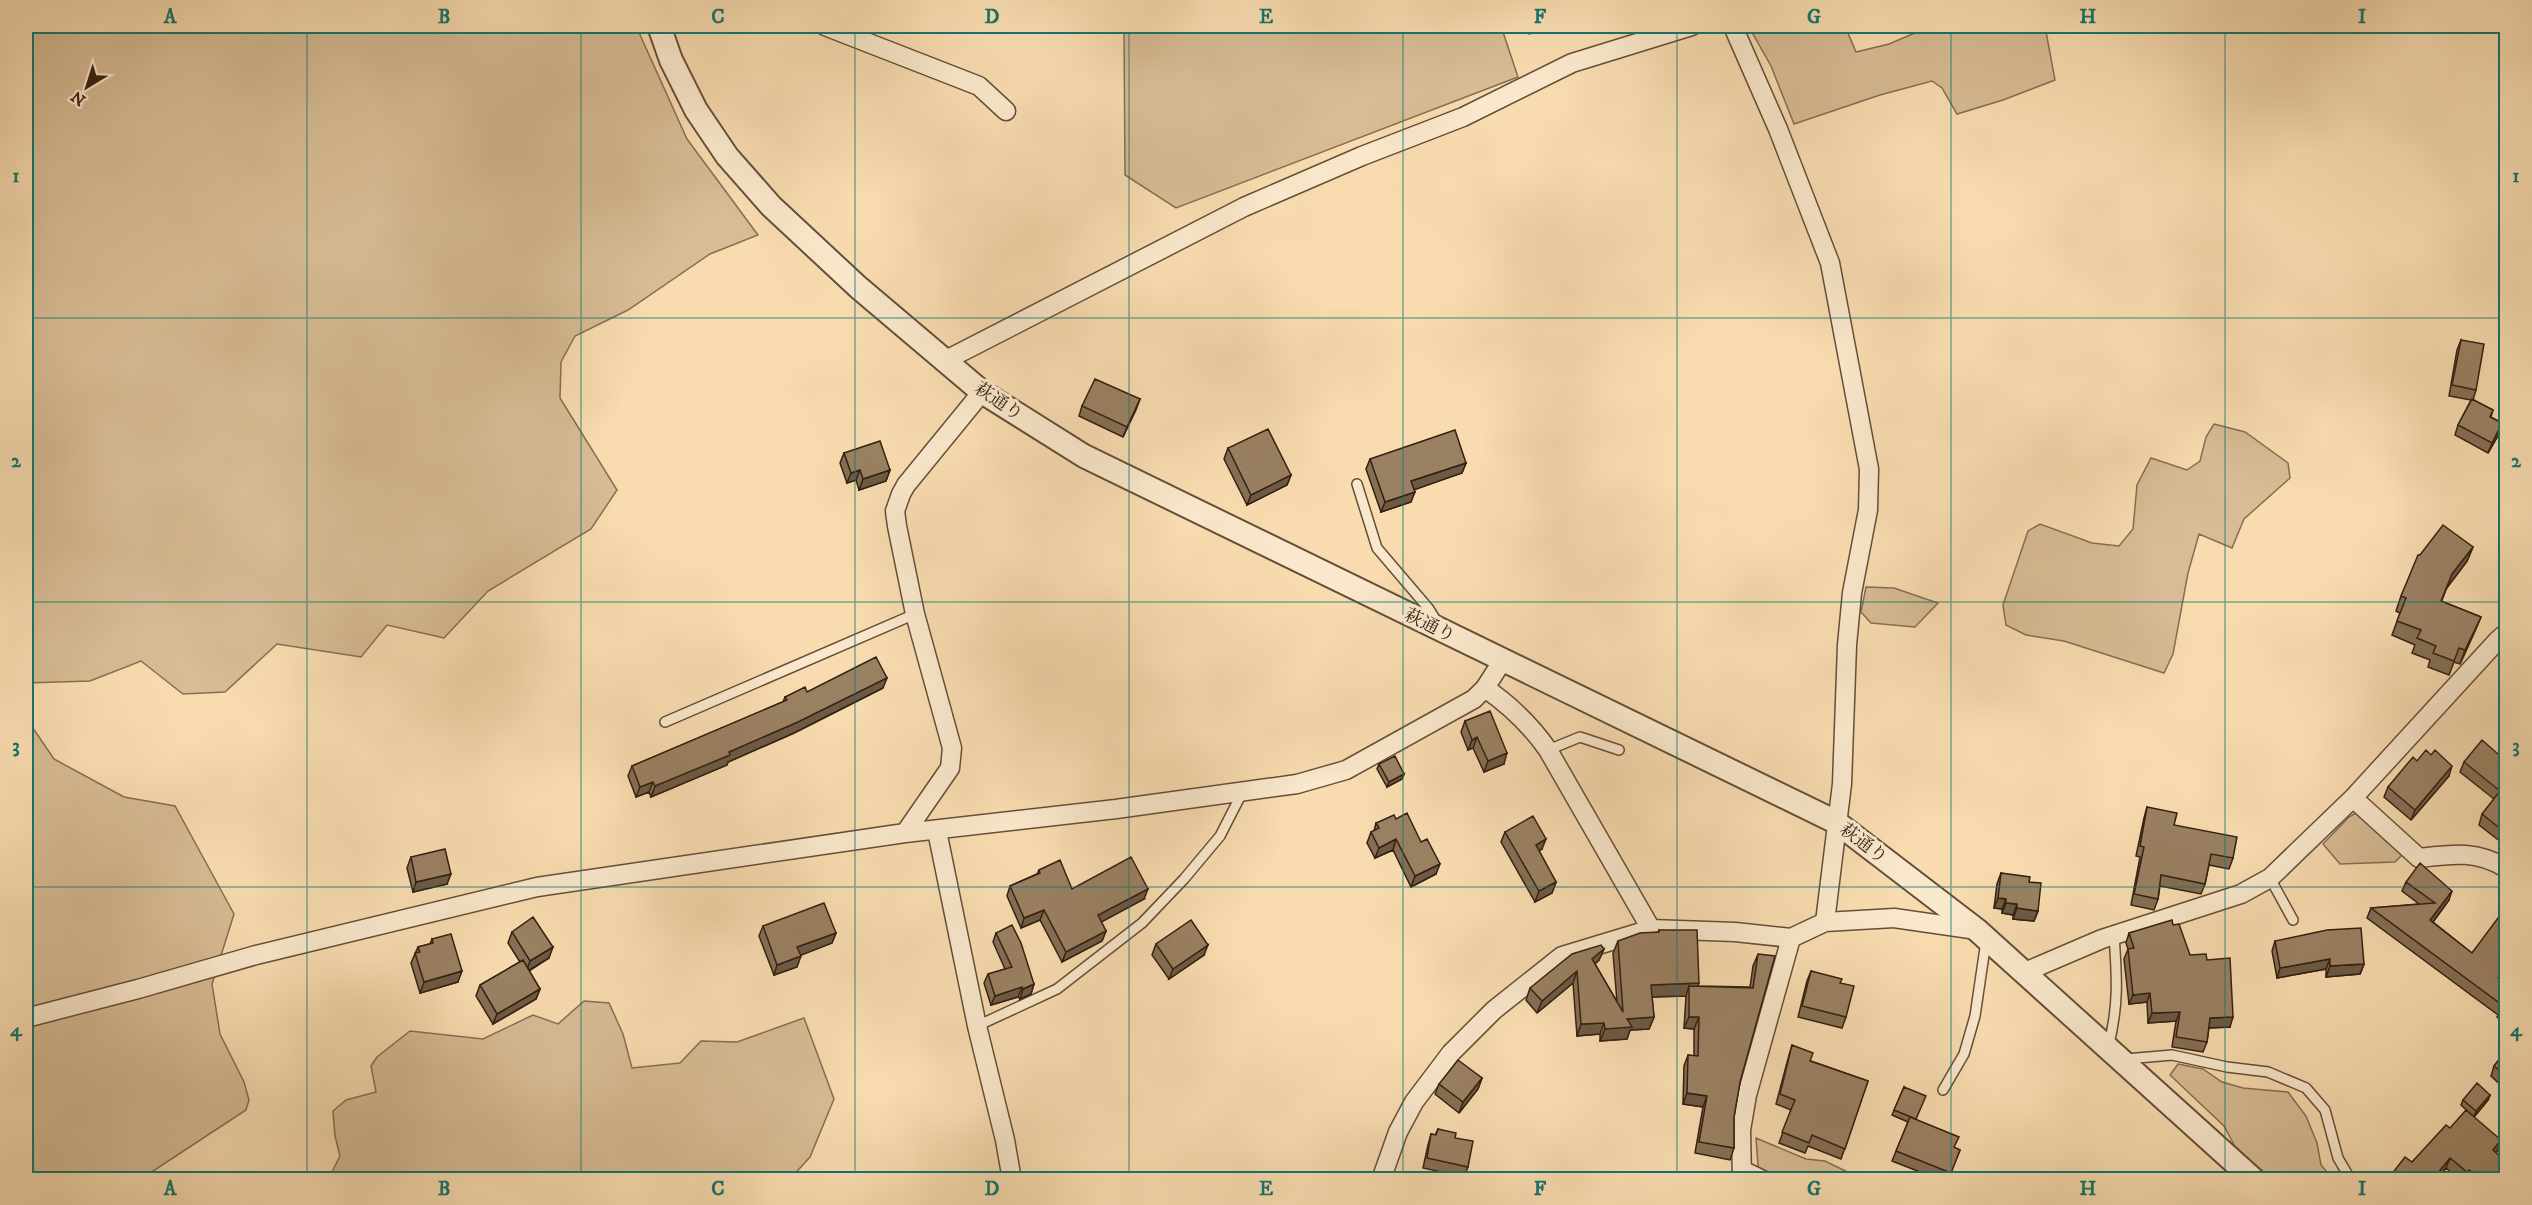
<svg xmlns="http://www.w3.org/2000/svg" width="2532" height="1205" viewBox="0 0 2532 1205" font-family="'IM FELL DW Pica','Noto Serif JP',serif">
<rect width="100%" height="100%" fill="#f8dcb0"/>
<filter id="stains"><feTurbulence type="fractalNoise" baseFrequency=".00333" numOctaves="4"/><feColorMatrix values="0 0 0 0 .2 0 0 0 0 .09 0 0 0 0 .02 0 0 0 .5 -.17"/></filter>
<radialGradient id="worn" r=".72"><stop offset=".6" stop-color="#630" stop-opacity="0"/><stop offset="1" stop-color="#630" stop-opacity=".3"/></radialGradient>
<path fill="#d7bc95" stroke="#866e52" stroke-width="1.5" d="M26,26H636L687,139L758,235L710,254L628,310L575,336L561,362L560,398L617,490L591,529L488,591L444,638L387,625L361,657L277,644L225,692L183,694L141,661L90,681L26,683Z
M1124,26H1501L1518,77L1176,208L1125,175Z
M1526,26H1559L1529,34Z
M1752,26H1845L1856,52L1889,44L1931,26H2045L2055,80L2003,100L1957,114L1942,88L1932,81L1880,95L1794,124L1771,66L1753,34Z
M2214,424L2245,432L2288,463L2290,478L2244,519L2232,548L2199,534L2188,573L2173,654L2164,673L2064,641L2026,635L2006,625L2003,605L2028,531L2040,524L2092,543L2119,546L2133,529L2137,485L2151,458L2187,470L2200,461L2206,437Z
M1866,587L1894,588L1938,603L1915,627L1871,623L1861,612Z
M26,718L54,759L124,797L175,806L234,914L212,984L220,1034L244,1082L249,1100L246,1110L141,1179H26Z
M2358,812L2402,855L2395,862L2340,864L2323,844L2349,817Z
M584,1001L609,1003L623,1034L632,1068L680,1063L701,1041L737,1042L804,1018L834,1099L810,1157L789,1180L322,1179L331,1174L340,1156L335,1136L333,1111L346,1100L376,1092L371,1066L377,1057L410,1031L483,1039L533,1015L558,1024Z
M2178,1064L2203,1069L2222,1082L2243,1088L2288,1092L2306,1116L2317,1143L2321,1165L2333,1179H2234L2239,1154L2224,1126L2170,1075Z
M1756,1138L1806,1159L1825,1161L1862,1179H1759Z"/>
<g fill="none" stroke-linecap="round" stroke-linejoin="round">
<g stroke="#654e38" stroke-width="12">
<path id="service" d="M1357,484L1377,548L1429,609L1437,622
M665,722L915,614
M1548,750L1580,737L1619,750
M2270,878L2293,920
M977,1026L1057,989L1142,923L1184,879L1220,836L1243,791
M2108,1048C2119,1005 2117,978 2114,935
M2126,1059L2172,1055L2227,1067L2268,1072L2306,1088L2325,1110L2338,1158L2351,1180
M1943,1090L1964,1054L1975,1016L1986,941
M1742,1165L1773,1180"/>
</g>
<g stroke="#654e38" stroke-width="21">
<path id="minor" d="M825,26L979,86L1006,111
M1735,26V31L1778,129L1830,263L1869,469L1868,510L1852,593L1847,645L1842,784L1825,922
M946,360L1244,207L1362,156L1463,117L1572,63L1692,26
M1485,688C1511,706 1530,724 1548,750L1651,929
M2353,798L2419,858C2452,854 2476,850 2506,868
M937,831L977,1026L1005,1140L1012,1180
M905,833L950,768L952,748L915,614L897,526L895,511L901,494L906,485L982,392
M2025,972L2102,939L2241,894L2270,878L2353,798L2497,641L2506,633
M26,1018L138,989L256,955L537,887L905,833L1116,809L1297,784L1346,770L1474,699L1485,688L1503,660
M1381,1180L1398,1132L1414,1102L1451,1053L1494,1010L1562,956L1651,929L1735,932L1791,938L1825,922L1894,918L1977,930
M1742,1180L1741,1130L1747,1095L1791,938"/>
</g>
<g stroke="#654e38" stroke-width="26">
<path id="tertiary" d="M659,26L671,60L696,110L727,156L771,206L858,287L982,392L1084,456L1836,822L1977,930L2254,1180"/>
</g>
<use href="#service" stroke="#fae8cc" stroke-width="9"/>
<use href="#minor" stroke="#fae8cc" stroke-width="18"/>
<use href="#tertiary" stroke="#fae8cc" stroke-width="22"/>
</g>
<path fill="#846f55" stroke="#341f10" stroke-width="1.5" d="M2461,340L2476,390L2473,400L2493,410L2491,417L2502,423L2499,434L2488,453L2455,435L2458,425L2471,400L2449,396L2457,350Z
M1140,399L1123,437L1079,416L1082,406Z
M1228,448L1291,475L1287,485L1247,505L1224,459Z
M844,453L890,470L886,481L859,490L856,480L847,483L840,463Z
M1370,459L1466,463L1462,473L1414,489L1411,502L1381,512L1366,469Z
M2473,547L2467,561L2446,589L2441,601L2481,617L2475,631L2460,664L2454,662L2449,675L2428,667L2430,660L2412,653L2415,645L2392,635L2400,613L2396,611L2401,596L2420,555Z
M883,688L794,733L728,762L727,765L651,797L649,792L636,797L628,776L632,766L783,702L785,697L807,692Z
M1465,721L1504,764L1484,772L1473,748L1468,750L1461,732Z
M2417,761L2449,776L2411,820L2384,797L2388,787Z
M2506,761V843L2505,845L2479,825L2482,814L2494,799L2460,772L2464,762Z
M1379,764L1404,774L1402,779L1387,787L1377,769Z
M2147,807L2174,825L2233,858L2229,869L2209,865L2205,884L2201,894L2160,886L2158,899L2154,910L2131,905L2140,857L2136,856L2144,818Z
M1396,819L1436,874L1411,887L1393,850L1375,858L1367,843L1371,832L1374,831L1376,823Z
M1505,832L1542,849L1539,851L1556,882L1552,893L1535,902L1501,842Z
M411,857L447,884L413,892L407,868Z
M1039,870L1072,889L1144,899L1101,922L1106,931L1102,941L1062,962L1040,920L1021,928L1007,896L1010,886L1037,874Z
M2001,873L2029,882L2038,911L2034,921L2013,919V915L2002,913V909L1994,908L1997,884Z
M2406,882L2449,900L2433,922L2472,953L2506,912V972L2500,980L2506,985V1024L2497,1017L2498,1015L2367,918L2371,908L2419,904L2402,891Z
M2173,925L2190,955L2207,960L2230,1027L2209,1028L2207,1042L2203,1052L2172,1047L2176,1021L2148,1023L2147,1002L2129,1004L2124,959L2128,949L2126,943L2129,933Z
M763,926L836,933L832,943L800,955L797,967L774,975L759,936Z
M1659,930L1698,986L1750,987L1753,966L1758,954L1740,1082L1734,1117V1148L1730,1160L1695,1153L1703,1107L1683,1104L1684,1066L1688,1055L1694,1056V1029L1684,1028L1686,996L1652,997L1654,1017L1649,1029L1630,1030L1627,1039L1600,1041V1034L1577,1036L1573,983L1537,1013L1526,1000L1530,988L1604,949L1599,960L1595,964L1617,1002L1613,953L1618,941L1658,932Z
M512,932L549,958L529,971L540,989L536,999L493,1024L476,996L480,985L520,962L508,943Z
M996,933L1034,984L1031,994L1020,999L1018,997L991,1005L984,983L988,974L1005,969L993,942Z
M432,939L458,982L420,993L411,963L418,947L430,944Z
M2275,941L2364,964L2360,974L2326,977V969L2277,978L2272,951Z
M1156,944L1204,955L1169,979L1152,955Z
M1811,971L1840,983L1846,1017L1842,1028L1798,1017L1807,981Z
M1792,1045L1811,1061L1868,1081L1841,1159L1808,1146L1805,1153L1779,1143L1791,1110L1776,1104L1789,1055Z
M2506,1051V1090L2491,1076L2494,1066Z
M1482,1078L1478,1089L1459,1113L1435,1094L1439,1084Z
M1904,1087L1916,1119L1955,1148L1960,1150L1948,1179H1938L1892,1161L1908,1122L1892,1115Z
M2490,1095L2488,1100L2474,1117L2461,1105L2463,1100Z
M2450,1128L2497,1151L2496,1153L2504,1173L2498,1179H2459L2446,1168L2437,1179H2389L2391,1175L2412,1162Z
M1438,1129L1455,1138L1468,1167L1464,1177L1423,1168L1428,1145L1431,1134L1435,1135Z"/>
<path fill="#6c5a45" stroke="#341f10" stroke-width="1.5" d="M1140,399L1136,410L1123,437L1127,427Z
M2502,423L2499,434L2488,453L2492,443Z
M1466,463L1462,473L1408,492L1411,481Z
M860,470L856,480L847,483L851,473Z
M890,470L886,481L859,490L863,479Z
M1291,475L1287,485L1247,505L1251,495Z
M1415,492L1411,502L1381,512L1385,502Z
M2473,547L2467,561L2446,589L2436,616L2452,574Z
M2481,617L2475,631L2460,664L2465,650Z
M887,678L883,688L794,733L728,762L727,765L651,797L655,786L729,752Z
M1477,737L1473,748L1468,750L1472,740Z
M1507,753L1504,764L1484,772L1488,761Z
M2452,766L2449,776L2411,820L2415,810Z
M1404,774L1402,779L1387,787L1389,782Z
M653,782L649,792L636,797L640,787Z
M1396,839L1393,850L1375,858L1379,848Z
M1546,839L1542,849L1532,855L1536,845Z
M1440,864L1436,874L1411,887L1415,876Z
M451,874L447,884L413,892L416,882Z
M1556,882L1552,893L1535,902L1539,891Z
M1148,889L1144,899L1094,926L1098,915Z
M2452,891L2449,900L2427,930L2430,920Z
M1998,898L2006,899L2002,909L1994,908Z
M2006,903L2017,904L2013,915L2002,913Z
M2017,908L2038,911L2034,921L2013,919Z
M1044,910L1040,920L1021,928L1024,918Z
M1106,931L1102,941L1062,962L1066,952Z
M836,933L832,943L794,958L797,947Z
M1208,945L1204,955L1169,979L1173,969Z
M553,947L549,958L526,972L530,961Z
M1604,949L1599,960L1587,971L1592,959Z
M801,956L797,967L774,975L777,965Z
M2330,959L2326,969L2277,978L2280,968Z
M2364,964L2360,974L2326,977L2330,966Z
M2506,967V972L2494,988L2498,978Z
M462,971L458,982L420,993L424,982Z
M1577,971L1573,983L1537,1013L1542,1001Z
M1699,983L1695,995L1689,986L1686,996L1647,997L1651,985Z
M1034,984L1031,994L1020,999L1023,989Z
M1022,987L1018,997L991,1005L995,996Z
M540,989L536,999L493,1024L497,1014Z
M2150,993L2147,1002L2129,1004L2133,995Z
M2180,1012L2176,1021L2148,1023L2152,1013Z
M1654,1017L1649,1029L1630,1030L1627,1039L1600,1041L1605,1029L1627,1019Z
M1689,1017H1699L1694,1029L1684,1028Z
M2233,1017L2230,1027L2207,1028L2210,1018Z
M1604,1023L1600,1034L1577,1036L1581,1024Z
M1482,1078L1478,1089L1459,1113L1463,1102Z
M1687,1093L1707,1096L1703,1107L1683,1104Z
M2490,1095L2488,1100L2474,1117L2476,1111Z
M2501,1140L2497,1151L2489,1161L2493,1150Z
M2450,1158L2446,1168L2437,1179H2433Z
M2506,1164L2504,1173L2498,1179H2493Z"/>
<path fill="#9a8163" stroke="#341f10" stroke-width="1.5" d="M2461,340L2484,344L2476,390L2452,385Z
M1095,379L1140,399L1127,427L1082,406Z
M2472,399L2493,410L2490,417L2502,423L2492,443L2458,425Z
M1268,429L1291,475L1251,495L1228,448Z
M1455,430L1466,463L1411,481L1415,492L1385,502L1370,459Z
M880,441L890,470L863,479L860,470L851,473L844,453Z
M2443,525L2473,547L2452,574L2441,601L2481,617L2465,650L2459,648L2454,661L2433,653L2436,646L2417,638L2421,630L2397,621L2406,598L2401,596L2418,555H2420Z
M876,657L887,678L798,722L729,752L730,755L655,786L653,782L640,787L632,766L787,700L785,697L805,687L807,692Z
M1490,711L1507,753L1488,761L1477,737L1472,740L1465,721Z
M2482,740L2506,761V833L2482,814L2500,791L2464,762Z
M2426,750L2431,755L2435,750L2452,766L2415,810L2388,787L2413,757L2417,761Z
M1395,756L1404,774L1389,782L1379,764Z
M2147,807L2177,813L2174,825L2237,837L2233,858L2211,854L2205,884L2161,875L2158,899L2134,894L2144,847L2140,846Z
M1407,813L1421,842L1427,839L1440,864L1415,876L1396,839L1379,848L1371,832L1379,828L1376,823L1394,815L1396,819Z
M1533,816L1546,839L1536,845L1556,882L1539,891L1505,832Z
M445,849L451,874L416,882L411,857Z
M1131,857L1148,889L1098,915L1106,931L1066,952L1044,910L1024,918L1010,886L1040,873L1039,870L1060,860L1072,889Z
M2420,863L2452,891L2430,920L2472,953L2504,910L2506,912V967L2498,978L2506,985V1012L2501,1007L2502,1005L2371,908L2435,903L2406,882Z
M2001,873L2030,877L2029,882L2041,883L2038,911L2017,908V904L2006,903V899L1998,898Z
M824,903L836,933L797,947L801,956L777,965L763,926Z
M533,917L553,947L530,961L512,932Z
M1191,920L1208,945L1173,969L1156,944Z
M2172,920L2173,925L2179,924L2190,955L2206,954L2207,960L2230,958L2233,1017L2210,1018L2207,1042L2176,1037L2180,1012L2152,1013L2150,993L2133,995L2128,949L2134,948L2129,933Z
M1012,925L1021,943L1034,984L1023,989L1022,987L995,996L988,974L1012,967L996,933Z
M2361,928L2364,964L2330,966V959L2280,968L2275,941L2327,930Z
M1659,930H1697L1699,983L1651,985L1654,1017L1627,1019L1632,1027L1605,1029L1604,1023L1581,1024L1577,971L1542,1001L1530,988L1572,954L1601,945L1604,949L1592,959L1623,1012L1618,941L1640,933L1659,932Z
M451,934L462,971L424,982L415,953L420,952L418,947L433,943L432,939Z
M1758,954L1775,956L1740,1082L1734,1117V1148L1699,1142L1707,1096L1687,1093L1688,1055L1698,1056L1699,1017H1689V986L1753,988Z
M523,960L540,989L497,1014L480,985Z
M1811,971L1842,979L1840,983L1854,986L1846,1017L1802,1006Z
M1792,1045L1813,1053L1810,1061L1868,1081L1845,1149L1812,1135L1809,1143L1782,1132L1795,1100L1780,1094Z
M2506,1051V1076L2494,1066Z
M1458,1060L1482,1078L1463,1102L1439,1084Z
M2477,1083L2490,1095L2476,1111L2463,1100Z
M1904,1087L1926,1096L1916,1119L1894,1110Z
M2466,1110L2501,1140L2493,1150L2506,1162V1164L2493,1179H2481L2469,1170L2467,1172L2450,1158L2433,1179H2397L2391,1175L2405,1157L2412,1162L2446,1125L2450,1128Z
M1910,1117L1959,1137L1954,1147L1960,1150L1951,1173L1896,1151Z
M1438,1129L1456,1133L1455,1138L1473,1141L1468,1167L1427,1158L1431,1134L1436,1135Z"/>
<path fill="none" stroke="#0f766e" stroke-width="1.5" stroke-opacity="0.55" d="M307,26V1180M581,26V1180M855,26V1180M1129,26V1180M1403,26V1180M1677,26V1180M1951,26V1180M2225,26V1180M26,318H2506M26,602H2506M26,887H2506"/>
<g text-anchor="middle" stroke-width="6" stroke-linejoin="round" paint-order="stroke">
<g font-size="18" fill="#341f10" stroke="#fae8cc">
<text transform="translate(999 401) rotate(34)" y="6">萩通り</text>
<text transform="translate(1430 625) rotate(26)" y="6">萩通り</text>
<text transform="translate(1864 843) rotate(37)" y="6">萩通り</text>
</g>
</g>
<rect width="2532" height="1205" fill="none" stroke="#f8dcb0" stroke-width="66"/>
<g transform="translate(87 87) rotate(218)" stroke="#fae8cc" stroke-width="4.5" paint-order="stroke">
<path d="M0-4.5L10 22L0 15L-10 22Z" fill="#341f10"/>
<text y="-9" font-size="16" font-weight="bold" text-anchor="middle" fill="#341f10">N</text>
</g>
<rect x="33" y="33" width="2466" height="1139" fill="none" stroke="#0f766e" stroke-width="2"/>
<g font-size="20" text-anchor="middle" font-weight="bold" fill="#0f766e">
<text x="170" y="23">A</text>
<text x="444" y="23">B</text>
<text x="718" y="23">C</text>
<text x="992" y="23">D</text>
<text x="1266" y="23">E</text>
<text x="1540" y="23">F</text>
<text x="1814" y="23">G</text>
<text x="2088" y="23">H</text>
<text x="2362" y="23">I</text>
<text x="16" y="182">1</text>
<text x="2516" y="182">1</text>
<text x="16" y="467">2</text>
<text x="2516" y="467">2</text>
<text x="16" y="752">3</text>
<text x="2516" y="752">3</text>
<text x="16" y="1036">4</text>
<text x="2516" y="1036">4</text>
<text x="170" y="1195">A</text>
<text x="444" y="1195">B</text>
<text x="718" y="1195">C</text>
<text x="992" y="1195">D</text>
<text x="1266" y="1195">E</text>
<text x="1540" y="1195">F</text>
<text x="1814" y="1195">G</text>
<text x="2088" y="1195">H</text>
<text x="2362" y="1195">I</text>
</g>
<rect width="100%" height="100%" filter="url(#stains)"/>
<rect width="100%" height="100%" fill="url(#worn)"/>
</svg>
